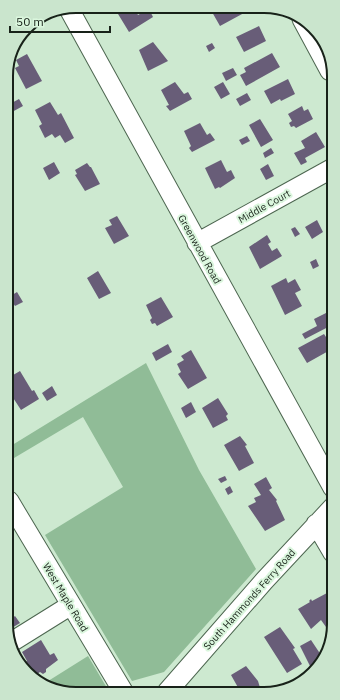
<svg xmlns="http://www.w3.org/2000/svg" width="340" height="700" viewBox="0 0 340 700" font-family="'IBM Plex Sans',sans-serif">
<rect width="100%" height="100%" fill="#cde9d0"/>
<path fill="#90bc97" d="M146,363L199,470L256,569L164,672L132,681L45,535L123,487L83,417L9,461V447Z
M88,656L110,693H66L45,683Z"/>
<path fill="#685d78" d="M119,6H133L138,15L149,9L153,17L129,32L115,9Z
M219,7H255L220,26L212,12Z
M259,26L266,41L244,52L236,37Z
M153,42L168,61L148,71L139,50Z
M212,43L215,48L209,52L206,46Z
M272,53L280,67L246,86L240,75L246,72L244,68Z
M27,54L42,81L26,89L15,68L19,66L16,60Z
M233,68L237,75L226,81L222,73Z
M288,79L295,94L281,101L280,99L271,104L264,91Z
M175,82L184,94L188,92L192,99L170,111L166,106L169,105L161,90Z
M223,82L230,94L221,99L214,87Z
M247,93L251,100L240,106L236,99Z
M19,99L23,106L12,112L8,105Z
M50,102L58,115L61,113L74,138L65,143L60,135L55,138L52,134L45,138L39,126L42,124L35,110Z
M302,106L304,111L308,109L313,119L296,128L294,126L291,127L289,123L292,121L288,114Z
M260,119L273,140L261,147L249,125Z
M200,123L207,135L210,133L215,140L192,152L189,148L191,146L184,131Z
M316,132L325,147L305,158L307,162L301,165L294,153L305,148L301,141Z
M247,136L250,141L242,145L239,140Z
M271,148L274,153L265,158L263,153Z
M221,160L227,172L231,170L235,178L220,188L219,187L215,189L205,168Z
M54,162L60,173L49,180L43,168Z
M87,163L90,167H91L100,184L85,191L75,175L77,174L75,170Z
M268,164L274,176L266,180L260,169Z
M117,216L129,236L114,244L105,228L112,225L109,220Z
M317,220L323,232L312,239L305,227Z
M295,227L300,234L295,237L291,229Z
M267,235L271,242L268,244L272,251L277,248L282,256L260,269L249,247Z
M316,259L319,266L313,269L310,262Z
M98,271L111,293L99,299L87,278Z
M286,278L288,283L295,279L301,290L295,293L302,306L285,315L271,286Z
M17,292L23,302L15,306L9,297Z
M161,297L173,317L157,326L155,323L152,324L150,320L152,318L146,305Z
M326,313L332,325L305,339L302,334L317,326L314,319Z
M324,334L328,340L330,338L332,342L330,345L332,349L307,363L298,348Z
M168,344L172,352L156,361L152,353Z
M191,350L207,378L188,389L178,374L181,372L177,364L184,360L181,356Z
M20,371L32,391L34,390L39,399L21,410L8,390V378Z
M52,386L57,395L47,401L42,393Z
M218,398L228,414L226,416L228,420L213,428L202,408Z
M191,402L196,412L186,418L181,408Z
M240,436L247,445L245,446L254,463L239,471L224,445Z
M225,476L227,480L221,483L218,479Z
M266,477L272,488L269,490L277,500L276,501L285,520L265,531L248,506L256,502L254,498L261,495L254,484Z
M230,486L233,492L228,495L225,489Z
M327,593L332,601L327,604L328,607L330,606L334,612V622L326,627L321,620L311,629L298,609L310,602L309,601L311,599L312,601Z
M9,616L11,619L15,616L20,623L10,629Z
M280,627L295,648L293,649L302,664L287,673L264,637Z
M41,640L50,655L54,653L58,660L46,669V672L43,674L40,672L32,678L26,670L23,664L27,661L22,652Z
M311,640L323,658L319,667L313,672L300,646Z
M246,666L258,681L261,691H240L231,675Z"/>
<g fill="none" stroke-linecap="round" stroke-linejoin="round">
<g stroke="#4d6650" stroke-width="21">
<path id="minor" d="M69,9L333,488
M302,19L330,71
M197,243L331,169
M9,501L124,693
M316,524L333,553
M10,643L71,605
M167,692L264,581L333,507"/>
</g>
<use href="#minor" stroke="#fff" stroke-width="19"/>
</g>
<g text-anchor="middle" stroke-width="4" stroke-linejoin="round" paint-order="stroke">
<g font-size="10" fill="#182219" stroke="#daf6dd">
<text transform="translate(264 206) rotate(-29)" y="4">Middle Court</text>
<text transform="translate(200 249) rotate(61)" y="4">Greenwood Road</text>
<text transform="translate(66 597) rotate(59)" y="4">West Maple Road</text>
<text transform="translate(249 599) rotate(-48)" y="4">South Hammonds Ferry Road</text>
</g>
</g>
<path d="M0 0H340V700H0ZM76 13H264A63 63 0 0 1 327 76V624A63 63 0 0 1 264 687H76A63 63 0 0 1 13 624V76A63 63 0 0 1 76 13Z" fill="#cae5cd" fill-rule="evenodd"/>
<path fill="none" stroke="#182219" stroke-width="2" d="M76 13H264A63 63 0 0 1 327 76V624A63 63 0 0 1 264 687H76A63 63 0 0 1 13 624V76A63 63 0 0 1 76 13Z"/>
<path d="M10 26v6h100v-6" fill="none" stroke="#182219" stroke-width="2"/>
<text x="16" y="26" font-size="12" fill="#182219" stroke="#daf6dd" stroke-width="3" paint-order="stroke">50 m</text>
</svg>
